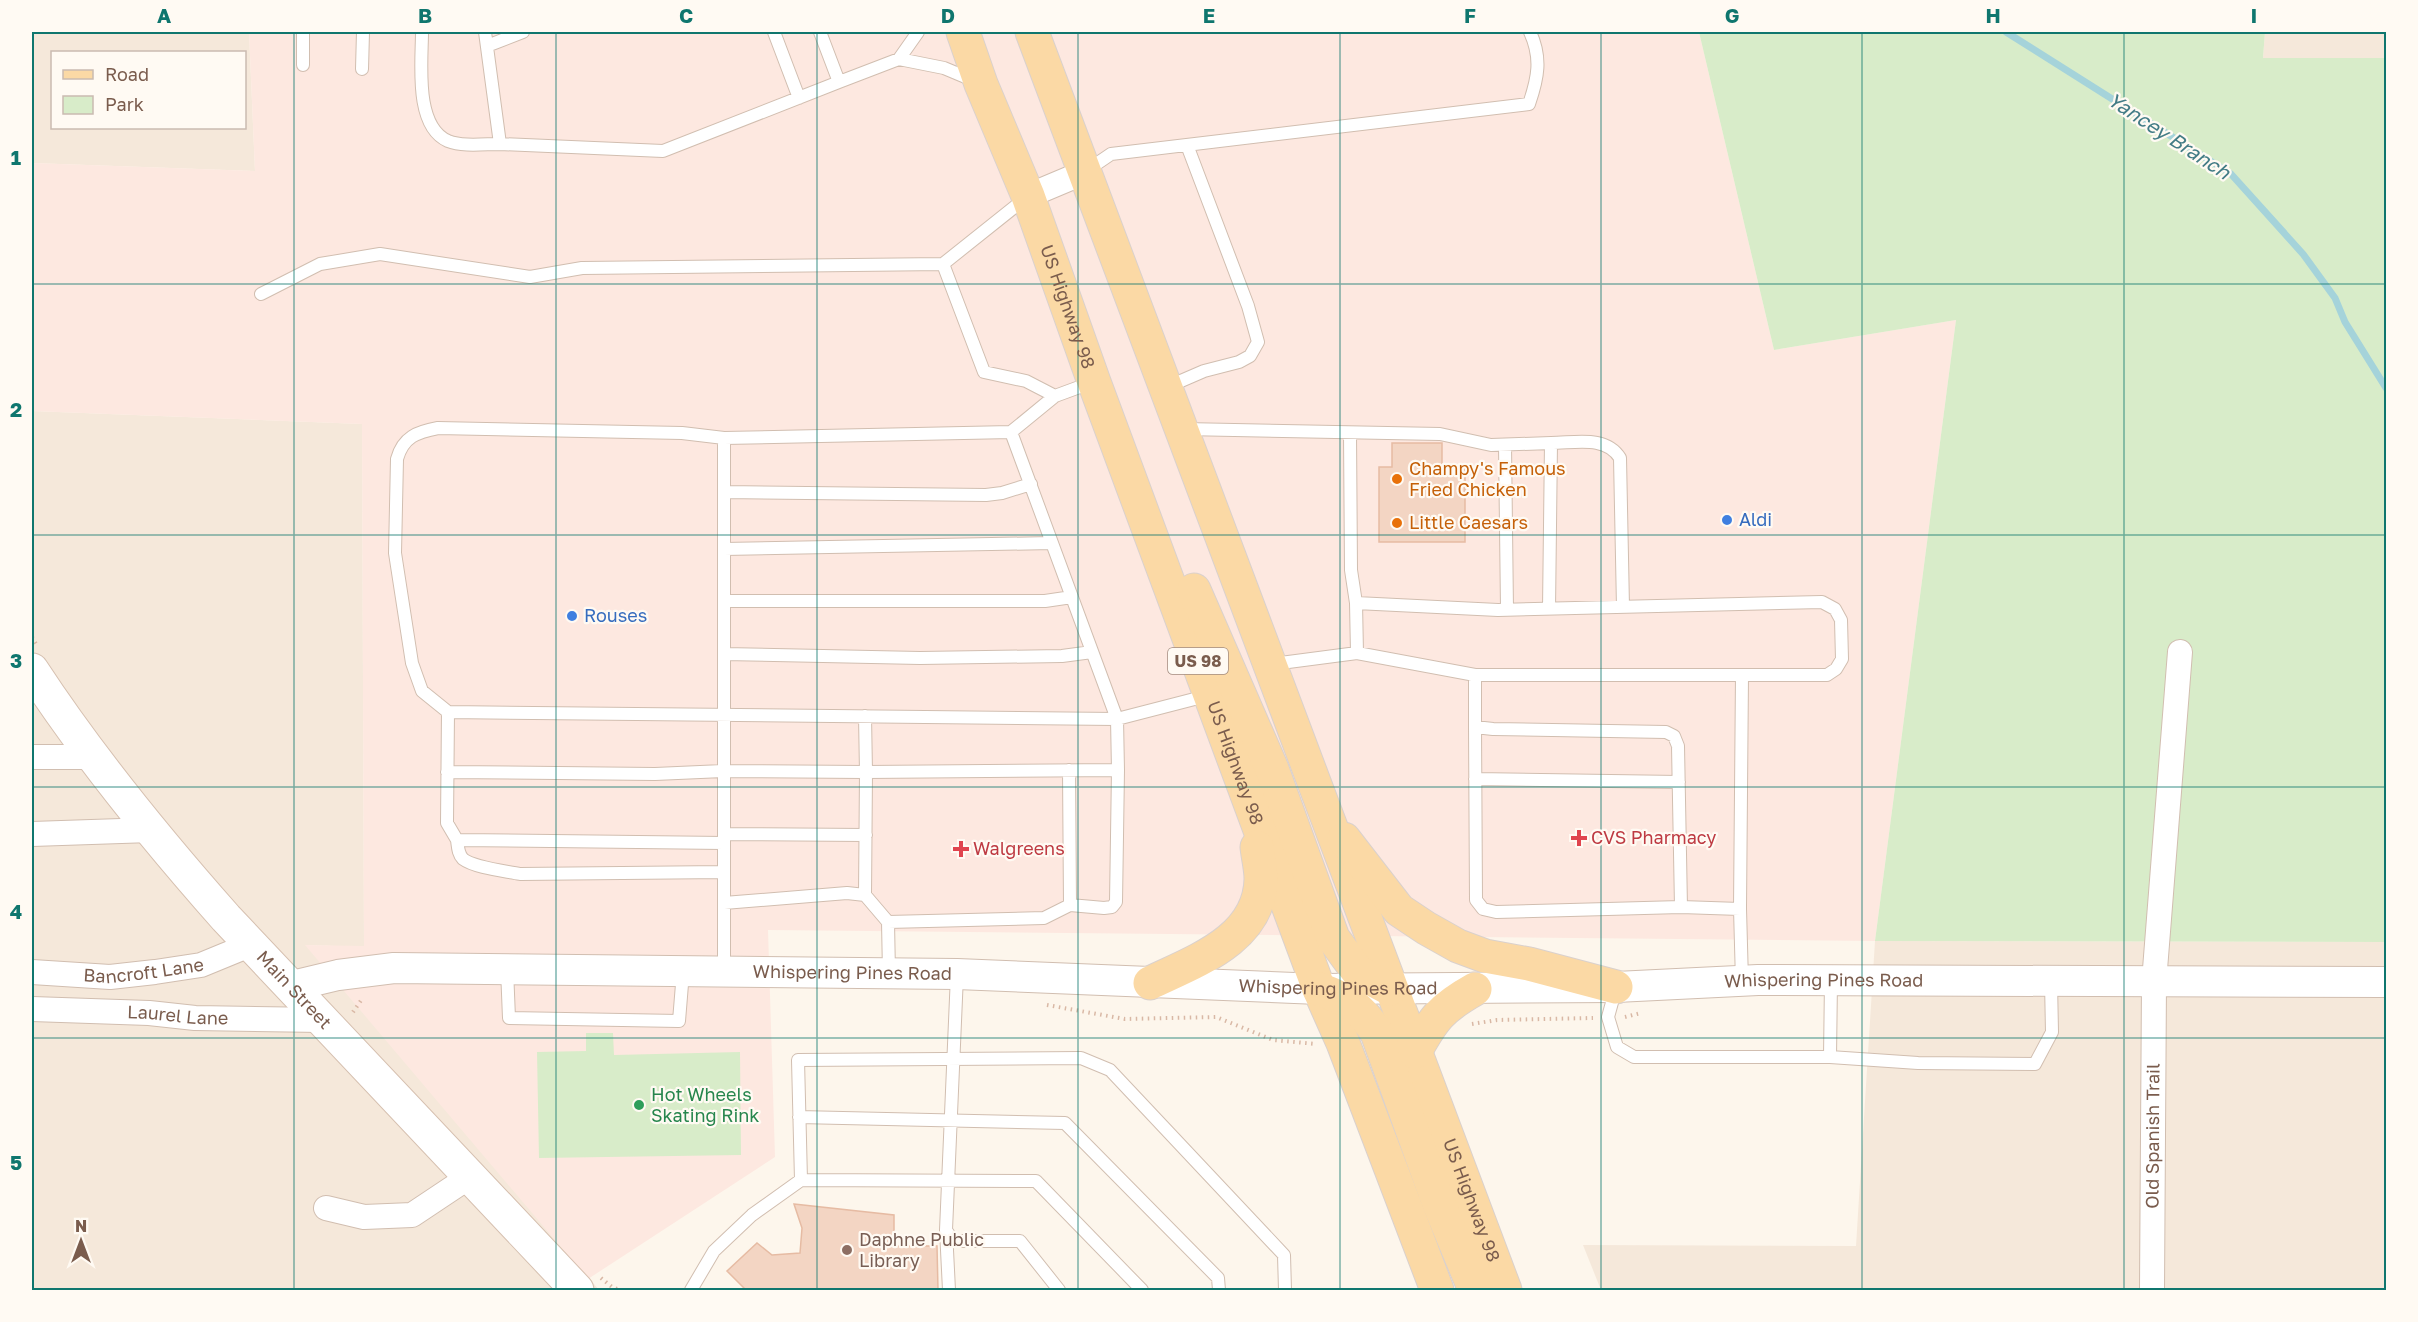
<svg xmlns="http://www.w3.org/2000/svg" width="2418" height="1322" viewBox="0 0 2418 1322" font-family="'Golos Text',sans-serif">
<rect width="100%" height="100%" fill="#fdf6ec"/>
<path fill="#f5e8da" fill-rule="evenodd" d="M32,32H249L255,171L32,163ZM52,52H244V128H52Z
M2265,32H2386V58H2263Z
M32,411L362,424L364,947L306,945L599,1290H32Z
M1875,941L2386,942V1290H1601L1583,1245L1856,1246Z"/>
<path fill="#fde8e0" d="M249,32H1699L1774,350L1956,320L1875,941L768,930L775,1157L588,1279L305,945L364,946L362,424L32,411V163L255,171Z"/>
<path fill="#d8ecc9" d="M1699,32H2265L2263,58H2386V942L1875,941L1956,320L1774,350Z
M586,1033H613L614,1055L740,1052L741,1155L539,1158L537,1052L586,1051Z"/>
<g fill="none" stroke-linecap="round" stroke-linejoin="round">
<path stroke="#a5d3da" stroke-width="7" d="M2006,32L2231,174L2303,254L2335,298L2345,322L2386,388"/>
</g>
<path fill="#f3d5c3" stroke="#e6bba3" stroke-width="1.5" d="M1392,443H1442V466H1465V542H1379V467H1392Z
M794,1204L894,1215V1246H937L938,1290H746L727,1271L757,1243L772,1255L800,1253L802,1228Z"/>
<g fill="none" stroke-linecap="round" stroke-linejoin="round">
<g stroke="#d1beb0" stroke-width="14">
<path id="service" d="M422,32C422,62 414,126 448,141C463,147 484,144 500,144
M485,32L500,144L663,151L839,82
M774,32L799,98
M820,32L839,82L899,59L944,68L975,81
M487,46L523,32
M899,59L918,32
M303,65V32
M362,69L363,32
M1086,171L1111,154L1529,104C1538,78 1542,58 1530,32
M943,264L984,372L1026,381L1055,396
M261,294L320,264L380,254L530,277L582,268L943,264L1027,197
M1167,387L1204,371L1239,362L1250,356L1258,342L1248,306L1187,145
M1184,429L1440,434L1491,445L1551,443
M1350,434L1351,570L1356,603L1357,653
M1505,445L1507,609
M724,492L986,495L1002,493L1031,484
M724,549L1052,543
M724,601H1045L1072,597
M1356,603L1498,610L1822,602L1835,609L1841,620L1842,659L1836,669L1827,675H1742L1740,909
M1549,609L1551,443C1575,443 1606,435 1620,458L1623,607
M724,654L920,658L1062,656L1092,652
M1273,664L1357,653L1475,675V727L1493,729L1666,732L1674,736L1678,746L1681,907L1740,909L1742,981
M1475,675H1742
M448,712L422,691L412,663L395,553L397,459C403,437 417,432 438,428L682,433L724,438
M1475,727L1476,900L1483,909L1496,912L1681,907
M447,772L655,774L723,771L866,772L865,716
M1475,779L1679,782
M724,834L866,835
M457,840C458,847 458,854 463,859C475,868 506,871 520,874L724,872
M724,843L457,840L447,823L448,712L1117,719L1011,432
M724,903L847,893L865,895
M1070,905L1104,908L1112,907L1116,902L1118,770
M888,922L1044,918L1070,905L1069,770
M507,969L509,1018L679,1021L683,972
M724,972V438L1011,432L1055,396L1093,382
M889,973L888,922L865,895L866,772L1118,770L1117,719L1210,695
M1616,988L1608,1017L1617,1047L1634,1057H1830L1918,1063L2035,1064L2052,1032L2051,982
M1830,1057L1831,981
M799,1117L1065,1123L1218,1278L1219,1290
M801,1180L798,1060L1081,1058L1110,1070L1284,1255L1285,1290
M946,1230L953,1241H1020L1059,1290
M691,1290L714,1251L752,1215L801,1180L1036,1181L1142,1290
M949,1290L946,1230L957,975"/>
</g>
<g stroke="#d1beb0" stroke-width="26">
<g id="minor">
<path d="M1028,196L1085,172"/>
<path d="M32,757H93"/>
<path d="M32,834L151,830"/>
<path id="s1" d="M32,972L110,977L155,972L201,965L252,944"/>
<path id="s2" d="M32,1009L149,1013L195,1018L322,1020"/>
<path d="M326,1208L364,1217L412,1215L469,1177"/>
<path id="s3" d="M2152,1290L2154,982L2180,652"/>
</g>
</g>
<g stroke="#d1beb0" stroke-width="32">
<g id="tertiary">
<path id="s4" d="M292,986L338,975L394,968L957,974L1319,989L1616,987L1758,980L2386,982"/>
</g>
</g>
<g stroke="#d6c0b0" stroke-width="35">
<g id="secondary">
<path id="s5" d="M32,670C89,757 156,839 226,918L577,1290"/>
</g>
</g>
<g stroke="#dad1cd" stroke-width="35">
<g id="primary">
<path id="s6" d="M963,32L981,84L1028,196L1094,382L1319,989L1343,1043L1437,1290"/>
<path id="s7" d="M1032,32L1505,1290"/>
<path d="M1194,590L1272,769L1333,938L1358,972L1390,989"/>
<path d="M1344,839L1399,910L1426,928L1458,946L1485,956L1529,964L1616,987"/>
<path d="M1150,983C1196,961 1260,939 1261,879C1261,868 1258,857 1257,847"/>
<path d="M1319,989C1349,1000 1360,1007 1377,1033L1439,1204L1475,1290"/>
<path d="M1415,1052C1433,1019 1441,1008 1475,989"/>
</g>
</g>
<path stroke="#d9b8a5" stroke-width="4" stroke-dasharray="1.5 4.5" stroke-linecap="butt" d="M32,637L36,644
M1047,1005L1125,1019L1216,1017L1273,1040L1316,1044
M353,1012L362,999
M1625,1017L1641,1013
M1472,1024L1497,1020L1593,1018
M601,1278L612,1287L620,1290"/>
<use href="#service" stroke="#fff" stroke-width="12"/>
<use href="#minor" stroke="#fff" stroke-width="24"/>
<use href="#tertiary" stroke="#fff" stroke-width="30"/>
<use href="#secondary" stroke="#fff" stroke-width="33"/>
<use href="#primary" stroke="#fbd9a5" stroke-width="33"/>
</g>
<path fill="none" stroke="#0f766e" stroke-width="1.5" stroke-opacity="0.55" d="M294,32V1290M556,32V1290M817,32V1290M1078,32V1290M1340,32V1290M1601,32V1290M1862,32V1290M2124,32V1290M32,284H2386M32,535H2386M32,787H2386M32,1038H2386"/>
<g fill="#e8710a" stroke="#fffaf3" stroke-width="2">
<circle cx="1397" cy="479" r="6"/>
<circle cx="1397" cy="523" r="6"/>
</g>
<g fill="#3f7fe0" stroke="#fffaf3" stroke-width="2">
<circle cx="1727" cy="520" r="6"/>
<circle cx="572" cy="616" r="6"/>
</g>
<g fill="#e0444e" stroke="#fffaf3" stroke-width="2">
<path d="M1576 829h6v6h6v6h-6v6h-6v-6h-6v-6h6z"/>
<path d="M958 840h6v6h6v6h-6v6h-6v-6h-6v-6h6z"/>
</g>
<circle fill="#2e9e5b" stroke="#fffaf3" stroke-width="2" cx="639" cy="1105" r="6"/>
<circle fill="#8d6e63" stroke="#fffaf3" stroke-width="2" cx="847" cy="1250" r="6"/>
<g text-anchor="middle" stroke-width="4.5" stroke-linejoin="round" paint-order="stroke">
<rect fill="#fffaf3" stroke="#a28b7f" stroke-width="1.5" x="1168" y="648" width="60" height="26" rx="4.5"/>
<g font-size="16" font-weight="bold" fill="#7a5c4d">
<text x="1198" y="667">US 98</text>
</g>
<g font-size="18" fill="#7a5c4d" stroke="#fffaf3">
<text dy="6" stroke="none"><textPath href="#s6" startOffset="294">US Highway 98</textPath></text>
<text dy="6" stroke="none"><textPath href="#s6" startOffset="780">US Highway 98</textPath></text>
<text dy="6" stroke="none"><textPath href="#s1" startOffset="112">Bancroft Lane</textPath></text>
<text dy="6" stroke="none"><textPath href="#s4" startOffset="562">Whispering Pines Road</textPath></text>
<text dy="6" stroke="none"><textPath href="#s4" startOffset="1534">Whispering Pines Road</textPath></text>
<text dy="6" stroke="none"><textPath href="#s4" startOffset="1048">Whispering Pines Road</textPath></text>
<text dy="6" stroke="none"><textPath href="#s5" startOffset="414">Main Street</textPath></text>
<text dy="6" stroke="none"><textPath href="#s2" startOffset="146">Laurel Lane</textPath></text>
<text dy="6" stroke="none"><textPath href="#s3" startOffset="154">Old Spanish Trail</textPath></text>
<text dy="6" stroke="none"><textPath href="#s7" startOffset="1248">US Highway 98</textPath></text>
</g>
<g font-size="18" fill="#c56008" stroke="#fffaf3" text-anchor="start">
<text x="1409" y="475">Champy's Famous<tspan x="1409" dy="21">Fried Chicken</tspan></text>
<text x="1409" y="529">Little Caesars</text>
</g>
<g font-size="18" fill="#366cbe" stroke="#fffaf3" text-anchor="start">
<text x="1739" y="526">Aldi</text>
<text x="584" y="622">Rouses</text>
</g>
<g font-size="18" fill="#be3a42" stroke="#fffaf3" text-anchor="start">
<text x="1591" y="844">CVS Pharmacy</text>
<text x="973" y="855">Walgreens</text>
</g>
<g font-size="18" fill="#27864d" stroke="#fffaf3" text-anchor="start">
<text x="651" y="1101">Hot Wheels<tspan x="651" dy="21">Skating Rink</tspan></text>
</g>
<g font-size="18" fill="#785e54" stroke="#fffaf3" text-anchor="start">
<text x="859" y="1246">Daphne Public<tspan x="859" dy="21">Library</tspan></text>
</g>
<g font-size="20" font-style="italic" fill="#437c86" stroke="#fffaf3">
<text transform="translate(2169 136) rotate(33)" y="7">Yancey Branch</text>
</g>
</g>
<rect width="2418" height="1322" fill="none" stroke="#fffaf3" stroke-width="66"/>
<rect x="51" y="51" width="195" height="78" fill="#fffaf3" stroke="#cabbb1" stroke-width="1.5"/>
<rect x="63" y="70" width="30" height="9" fill="#fbd9a5" stroke="#cabbb1" stroke-width="1.5"/>
<text x="105" y="81" font-size="18" fill="#7a5c4d">Road</text>
<rect x="63" y="96" width="30" height="18" fill="#d8ecc9" stroke="#cabbb1" stroke-width="1.5"/>
<text x="105" y="111" font-size="18" fill="#7a5c4d">Park</text>
<g transform="translate(81 1241)" stroke="#fffaf3" stroke-width="4.5" paint-order="stroke">
<path d="M0-4.5L10 22L0 15L-10 22Z" fill="#7a5c4d"/>
<text y="-9" font-size="16" font-weight="bold" text-anchor="middle" fill="#7a5c4d">N</text>
</g>
<rect x="33" y="33" width="2352" height="1256" fill="none" stroke="#0f766e" stroke-width="2"/>
<g font-size="20" text-anchor="middle" font-weight="bold" fill="#0f766e">
<text x="164" y="23">A</text>
<text x="425" y="23">B</text>
<text x="686" y="23">C</text>
<text x="948" y="23">D</text>
<text x="1209" y="23">E</text>
<text x="1470" y="23">F</text>
<text x="1732" y="23">G</text>
<text x="1993" y="23">H</text>
<text x="2254" y="23">I</text>
<text x="16" y="165">1</text>
<text x="16" y="417">2</text>
<text x="16" y="668">3</text>
<text x="16" y="919">4</text>
<text x="16" y="1170">5</text>
</g>
</svg>
